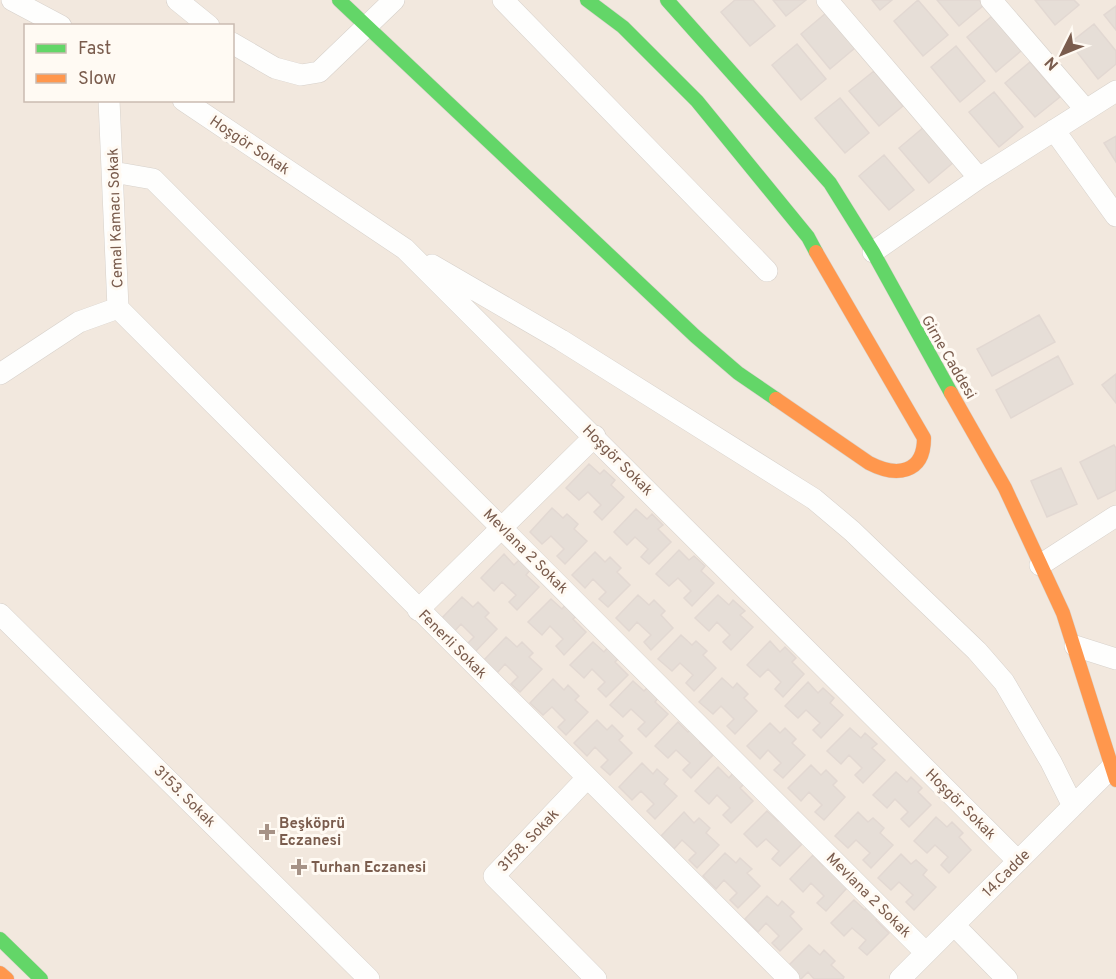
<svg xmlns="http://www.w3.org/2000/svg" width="1116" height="979" viewBox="0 0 1116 979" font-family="Overpass,sans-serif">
<rect width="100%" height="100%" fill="#f9f5f0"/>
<path fill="#f2e8de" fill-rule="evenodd" d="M0,0H1116V979H0ZM26,26H232V100H26Z"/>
<path fill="#e6ded7" stroke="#e2d8d2" stroke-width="1.5" d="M735,0H753L775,26L750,46L721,12Z
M773,0H806L786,16Z
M872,0H892L880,10Z
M918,0L948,35L923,56L894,21Z
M937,0H979L984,5L959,26Z
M1035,0H1074L1079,5L1055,25Z
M1116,6V30L1104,15Z
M826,13L855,48L830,69L801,34Z
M992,16L1021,51L996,72L967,37Z
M1094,24L1116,51V64L1098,79L1070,43Z
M797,44L826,79L801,100L772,65Z
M956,46L985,81L960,102L931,67Z
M1030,62L1060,97L1035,117L1005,83Z
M874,71L903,106L879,126L849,91Z
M994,92L1023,127L999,147L969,112Z
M840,98L869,133L845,153L815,118Z
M924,127L954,162L929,183L899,148Z
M1116,136V162L1104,143Z
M884,155L914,190L889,210L859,176Z
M1039,315L1055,342L992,376L977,349Z
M1058,356L1073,384L1011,418L996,390Z
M1116,374V403L1102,385Z
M1114,445L1116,448V490L1098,499L1080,462Z
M589,464L600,474L604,470L615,480L611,485L624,497L602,520L594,512L601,505L588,492L579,500L566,488Z
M1061,468L1077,504L1047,517L1031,481Z
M552,508L563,518L567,514L578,524L574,529L587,541L565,564L557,556L564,549L551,536L542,544L530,532Z
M636,509L647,519L652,514L663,525L658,529L671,542L649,564L641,557L648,549L635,537L627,545L614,532Z
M679,550L689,560L694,556L705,566L701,571L714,583L692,606L684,598L691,591L678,578L669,586L656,574Z
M595,552L605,562L610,557L621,568L617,572L630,585L608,607L599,599L606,592L593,579L585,588L572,575Z
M504,554L514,565L519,560L530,570L526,575L539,587L517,610L509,602L516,595L502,582L494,591L481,578Z
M638,595L649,605L654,600L665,611L661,615L673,628L651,650L644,642L651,635L637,622L629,631L616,618Z
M718,595L729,605L733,600L745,611L740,615L753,627L731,650L723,642L730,635L717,622L709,631L695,618Z
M462,597L473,607L478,602L489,613L485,617L497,629L475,652L467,644L474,637L461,624L453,633L440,620Z
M551,599L562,609L566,604L578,615L573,619L586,632L564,655L556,646L563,639L550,626L542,635L528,622Z
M681,635L692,645L696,641L707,651L703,655L716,668L694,691L686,683L693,675L680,663L672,671L658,659Z
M506,637L517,647L522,642L533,653L529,657L542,669L520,692L511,684L518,677L505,664L497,673L484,660Z
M770,641L780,652L785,647L796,658L792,662L804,674L783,697L775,689L781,682L768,669L760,677L747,665Z
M593,642L604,652L608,647L619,658L615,662L628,675L606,697L598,689L605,682L592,669L584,678L570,665Z
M722,678L733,688L737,683L748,694L744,698L757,711L735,734L727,726L734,719L721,706L713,714L699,702Z
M553,679L564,690L568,685L579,696L575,700L588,712L566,735L558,727L565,720L552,707L543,715L530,703Z
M633,681L644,691L648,687L659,697L655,702L668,714L646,737L638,729L645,722L631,709L623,717L610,705Z
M808,682L818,693L823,688L834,698L830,703L843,715L821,738L813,730L820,723L806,710L798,718L785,706Z
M597,720L607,730L612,725L623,736L619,740L632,753L610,775L601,767L608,760L595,747L587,756L574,743Z
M678,722L688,732L693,728L704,738L700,743L713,755L691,778L683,770L690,763L676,750L668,758L655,746Z
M770,723L780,733L785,728L796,739L792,743L805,755L783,778L774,770L781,763L768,750L760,759L747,746Z
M850,728L861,738L865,733L877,744L872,748L885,760L863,783L855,775L862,768L849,755L841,764L827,751Z
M642,763L653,774L657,769L668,779L664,784L677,796L655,819L647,811L654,804L641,791L632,800L619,787Z
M811,765L821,775L826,770L837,781L833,785L845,797L824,820L815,812L822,805L809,792L801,801L788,788Z
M718,767L729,778L733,773L744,784L740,788L753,801L731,823L723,815L730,808L717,795L709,804L695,791Z
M896,772L907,782L911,777L922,788L918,792L931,805L909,827L901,819L908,812L895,799L887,808L873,795Z
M767,811L778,821L782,816L793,827L789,831L802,844L780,866L772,859L779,851L766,839L757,847L744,834Z
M684,812L694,823L699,818L710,828L706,833L719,845L697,868L689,860L696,853L682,840L674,849L661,836Z
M858,812L868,822L873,818L884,828L880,833L893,845L871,868L863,860L870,853L856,840L848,848L835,836Z
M936,817L947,827L952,822L963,833L959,837L971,850L949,873L941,865L948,857L935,845L927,853L914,841Z
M725,853L736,863L740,858L752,869L747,873L760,886L738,908L730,900L737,893L724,880L716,889L703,876Z
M901,854L911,864L916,860L927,870L923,875L936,887L914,910L906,902L913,895L899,882L891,890L878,878Z
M813,855L823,866L828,861L847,888L826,911L817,903L824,896L811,883L803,892L790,879Z
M767,896L778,906L782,901L794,912L790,916L802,929L780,951L772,943L779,936L766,923L758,932L745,919Z
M854,900L865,910L869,905L880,916L876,920L889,933L867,955L859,948L866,940L852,928L844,936L831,923Z
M809,945L820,955L824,950L835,961L831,965L844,977L843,979H814L808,972L801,979H797L786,968Z"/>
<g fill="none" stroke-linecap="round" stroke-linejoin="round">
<g stroke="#d7d1cb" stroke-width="22">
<path id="street" d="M12,0L61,26
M177,0L209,26
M503,0L767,271
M827,0L979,178
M991,0L1086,110
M232,43L275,68L301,75L319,72L394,0
M183,100L405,249L1018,861
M1054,130L1116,216
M113,172L153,179L926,953
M873,252L979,178L1116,91
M432,265L561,340L814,499L852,531L977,651L1004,682L1051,762L1073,806
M118,308L789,979
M0,374L79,322L118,308L109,100
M1040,565L1116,516
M418,610L595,436
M0,614L369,979
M1075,646L1116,659
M587,778L494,876L596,979
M954,925L1007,979
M900,979L1111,768"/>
</g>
<g stroke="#d9d2cb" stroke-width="15">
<path id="fast" d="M339,0L695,336L738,373L776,399
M587,0L623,27L697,101L808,237L816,252
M667,0L830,183L873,252L951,393
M0,939L41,979"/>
</g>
<g stroke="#d9d2cb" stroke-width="15">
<path id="slow" d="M951,393L1005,488L1063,613L1116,780
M776,399L869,463C896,477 924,474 924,438L816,252
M0,973L7,979"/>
</g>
<use href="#street" stroke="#fefefd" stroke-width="21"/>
<use href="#fast" stroke="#63d668" stroke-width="14"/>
<use href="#slow" stroke="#ff974d" stroke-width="14"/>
</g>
<g fill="#a69286" stroke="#fffaf3" stroke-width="2">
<path d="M264 823h6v6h6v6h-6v6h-6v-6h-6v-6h6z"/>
<path d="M296 858h6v6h6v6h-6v6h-6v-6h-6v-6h6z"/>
</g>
<g text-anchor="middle" stroke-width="6" stroke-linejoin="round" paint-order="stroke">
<g font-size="15" fill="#7a5c4d" stroke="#fffaf3">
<text transform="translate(250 145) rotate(34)" y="5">Hoşgör Sokak</text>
<text transform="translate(115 218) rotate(-92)" y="5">Cemal Kamacı Sokak</text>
<text transform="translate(949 357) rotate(60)" y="5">Girne Caddesi</text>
<text transform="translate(618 460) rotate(45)" y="5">Hoşgör Sokak</text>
<text transform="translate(526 551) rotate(45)" y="5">Mevlana 2 Sokak</text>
<text transform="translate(453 644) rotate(45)" y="5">Fenerli Sokak</text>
<text transform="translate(185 796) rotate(45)" y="5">3153. Sokak</text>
<text transform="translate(961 804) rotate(45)" y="5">Hoşgör Sokak</text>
<text transform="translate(528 840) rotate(-46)" y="5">3158. Sokak</text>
<text transform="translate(1006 873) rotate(-45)" y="5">14.Cadde</text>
<text transform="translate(869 895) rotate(45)" y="5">Mevlana 2 Sokak</text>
</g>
<g font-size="15" font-weight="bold" fill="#7a5c4d" stroke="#fffaf3" text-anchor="start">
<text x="279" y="828">Beşköprü<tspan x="279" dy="17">Eczanesi</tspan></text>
<text x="311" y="872">Turhan Eczanesi</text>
</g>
</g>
<rect x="24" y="24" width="210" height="78" fill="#fffaf3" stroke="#cabbb1" stroke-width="1.5"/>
<rect x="36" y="44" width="30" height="9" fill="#63d668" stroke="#cabbb1" stroke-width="1.5"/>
<text x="78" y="54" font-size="18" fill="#7a5c4d">Fast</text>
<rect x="36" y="74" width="30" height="9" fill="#ff974d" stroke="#cabbb1" stroke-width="1.5"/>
<text x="78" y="84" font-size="18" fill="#7a5c4d">Slow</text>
<g transform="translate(1062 54) rotate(227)" stroke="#fffaf3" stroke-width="4.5" paint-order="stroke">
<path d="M0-4.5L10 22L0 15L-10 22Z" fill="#7a5c4d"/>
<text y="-9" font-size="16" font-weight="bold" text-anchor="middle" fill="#7a5c4d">N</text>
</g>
</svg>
